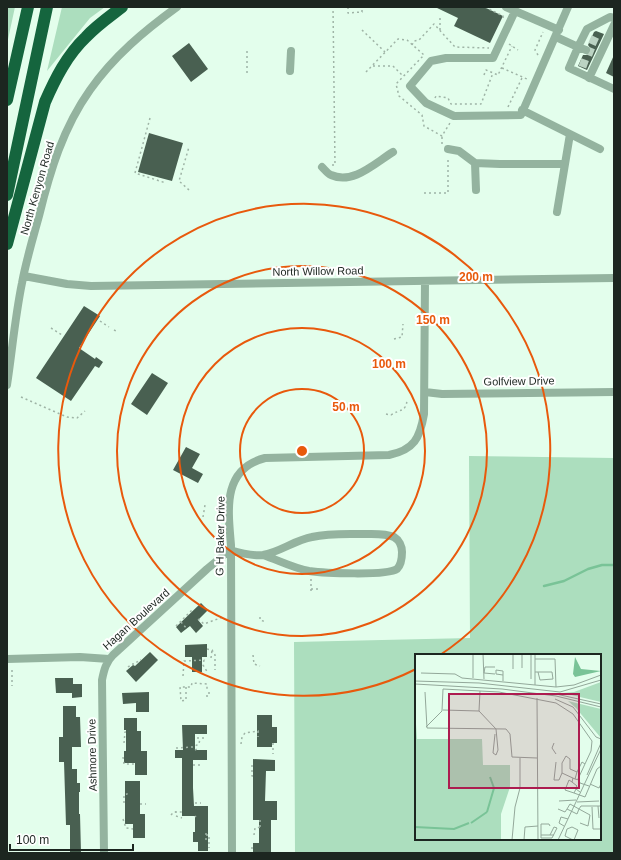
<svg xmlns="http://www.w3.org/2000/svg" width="621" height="860" viewBox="0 0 621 860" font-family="Helvetica,sans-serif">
<rect width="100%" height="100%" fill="#e3feec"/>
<path fill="#acdebe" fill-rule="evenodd" d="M7,7H15L7,44Z
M62,7H105L90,18L47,71Z
M469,456L614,458V853H295L294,642L470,638ZM416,655H600V839H416Z"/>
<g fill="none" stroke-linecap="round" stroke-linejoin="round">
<path stroke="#79c397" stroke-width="2.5" d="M544,586L564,581L588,569L602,565H614"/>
</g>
<path fill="#496051" d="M435,7H484L503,16L490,43L454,26L458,18Z
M596,31L604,34L587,70L578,66L583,55H587L591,52V49L588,45L594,32Z
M189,43L208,69L191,82L172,56Z
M614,55V77L606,73Z
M149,133L183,143L172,181L138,172Z
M84,306L100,316L79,348L95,359L96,357L103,362L99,368L95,366L71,401L36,378Z
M152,373L168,383L147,415L131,404Z
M186,447L200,454L192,468L203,474L198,483L173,470Z
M201,603L208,610L198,620L203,626L196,633L190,626L181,633L176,627Z
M207,644V657H202V672H192V657H185V645Z
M150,652L158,660L136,682L126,671L133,665L135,666Z
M55,678H73V684H82V697L72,698V693H56Z
M149,692V712H136V703L123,704L122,693Z
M63,706H76V717H80L81,747H72V769H77V783H80V792H79V814H80L81,853H70V825H66L64,762H59V737H63Z
M257,715H272V727H277V743H272V747H257Z
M124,718H137V731H141V751H147V775H135V763H124V751H126V730H124Z
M182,725H207V734H195V750H207V760H193V788L194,806H208V851H198V842H193V832H195V816H182V758H175V750H183Z
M253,759L275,760V771H266L265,801H277V820H271V853H253V843H259V820H253Z
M125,781H140V814H145V838H133V824H125Z"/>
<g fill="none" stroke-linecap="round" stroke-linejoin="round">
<path stroke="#bbd3c3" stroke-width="8" stroke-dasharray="8 4" stroke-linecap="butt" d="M590,39L601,44
M586,50L596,54
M580,62L591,66"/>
<path stroke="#9fb4a6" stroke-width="1.5" stroke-dasharray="2 3" stroke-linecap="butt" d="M348,7V13L362,12V7
M485,7L503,16V18
M362,30L385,52
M440,30V17
M509,44L518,50
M412,45L414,41L419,40L434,24L455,47L489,48
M247,51V73
M538,55L535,50L543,32
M373,66H393L403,76
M502,68L527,79
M366,72L398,39L407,40L424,55L396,84L399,96L422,115L424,126L442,136L450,123
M484,75L486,70L498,75L512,46
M435,98L436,96L448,98L451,104H481L493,73
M508,107L522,78
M150,118L135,173L166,183
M442,144V136
M332,165H335L333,7
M189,190L179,181L189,147
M424,193H448V157
M100,321L109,327
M51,328L62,335
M114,330L116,331
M394,339L402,337L403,324
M21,397L67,417L77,418L85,411
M386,414L391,415C400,409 406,412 407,400
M203,517L205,505
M311,579V591
M311,589H319
M260,617V620L266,622
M198,619L204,624L223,617
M181,622L187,629
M176,626L192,610
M207,649L212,650L215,655V670
M253,655L254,664L260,666
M211,658L212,650
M128,667L132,664H135L139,660H141
M12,670V686
M183,676L184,661L204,660L203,665L208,673
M186,687V700L181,701L180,687H191L192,683L207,684V690
M206,696H209V690
M258,731V737
M197,738H204
M124,743L125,732H126
M273,743V754
M241,744L242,737L245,733L259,731
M176,748L193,747L199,744L200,738
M195,750L197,749
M123,757L124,764H135
M193,765H200
M252,765V776H253
M124,803V795L127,794V792
M195,803H201
M140,804H146
M176,811V816L182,818
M171,815L174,812H182
M195,816L196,817
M123,819L126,828L133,829
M260,820V828
M206,833V843
M206,835H209V848
M254,835L255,828L261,827
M252,847V853"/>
<path stroke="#94b39f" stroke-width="8" d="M506,7L515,11
M559,30L515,11L493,58H446L431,61L410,86L426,103L454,116L521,115L568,7
M556,37L578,47L587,29L610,17L614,18
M586,50L578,47L569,68L614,89
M290,71L291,51
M589,78L614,25
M570,134L600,149
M448,149L459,151L475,163L500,164H565L570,134L522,110
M475,163L476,190
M322,167C325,170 328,174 331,175C353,185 375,163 393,152
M557,212L565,164
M24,276L67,284L91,286L614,278
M7,385C12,352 15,317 22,283C26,261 33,238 39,216C50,171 63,128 90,90C114,56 144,31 177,7
M425,392L442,394L614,392
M7,659L80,657L109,659
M104,853L102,680C104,670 106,662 113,655L207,569L230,550C240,553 253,556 263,555C280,552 295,540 312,537C329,533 346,534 364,534C373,534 385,533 394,537C399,540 402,546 402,552C402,557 401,565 397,569C387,576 323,573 309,571C293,568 278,560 263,555
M232,853L231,545C228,510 222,469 265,458L389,455C414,450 420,438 424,414L425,281"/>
<path stroke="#15653e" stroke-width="12" d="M7,100L28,7
M7,195L47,7
M7,244L45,102C55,79 67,55 86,37C96,26 109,17 122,7"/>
</g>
<g fill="none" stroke="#e8590c" stroke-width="2">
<circle cx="302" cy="451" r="62"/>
<circle cx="302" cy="451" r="123"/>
<circle cx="302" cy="451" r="185"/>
<path d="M416 669A246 246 0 1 1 440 655"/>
</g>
<g text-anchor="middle" stroke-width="4" stroke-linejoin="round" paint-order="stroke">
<g font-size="11" fill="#1c2620" stroke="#fff">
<text transform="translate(37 188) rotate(-74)" y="4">North Kenyon Road</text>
<text transform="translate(318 271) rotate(-1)" y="4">North Willow Road</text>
<text transform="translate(519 381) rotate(-1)" y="4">Golfview Drive</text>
<text transform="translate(220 536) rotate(-89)" y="4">G H Baker Drive</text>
<text transform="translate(136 619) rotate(-42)" y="4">Hagan Boulevard</text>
<text transform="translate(92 755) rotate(-91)" y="4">Ashmore Drive</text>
</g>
</g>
<g transform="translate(415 654)">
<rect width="186" height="186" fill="#e3feec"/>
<path d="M186,28V48L148,39L159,38ZM153,47L186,55V84L161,54ZM0,55L2,85H67L68,111H95V133L86,160V186H0Z" fill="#acdebe"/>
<path d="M160,3L166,15L186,17L160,23L158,20Z" fill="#79c397"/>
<path fill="none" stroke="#79c397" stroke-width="2" d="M72,158L79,134L75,123M56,169L72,158M0,173L39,175L54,169"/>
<path fill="none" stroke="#93a89a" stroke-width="1" d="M68,0L69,25M107,0V14M116,0V25M120,0V31M120,5H140L141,33M80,13H70L69,19L80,20M98,15V0M120,18H137L138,25L125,26L123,18M6,19L40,20L47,24L141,33L159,31L186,21M88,21L81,20V16L88,17V27M58,24V0M0,27L64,29L145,38L186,26M0,30L87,35L141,42L186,53M65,37L64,57L81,75L83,96L81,101L78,99L80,80M10,38L12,74L91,75L95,80L97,103L122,104M141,40L186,50M122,44L123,186M140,45L158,53L181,83L186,85M28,56L64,57M11,73L27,57L28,35L84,38L141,49L158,60L177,87L176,97L163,125L165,129L174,132M139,89L137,94L141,100M141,108L139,126H144L147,119M162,118L167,108L170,110M172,121L186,89M158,124L157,128L162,132L160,135M160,125L162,118L155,115V105L151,102L147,109V119L160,125L164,126M157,128L154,126L150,136L159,139M175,130L184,134L186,130M165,138L161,135L159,139L170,143L182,115L186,112M144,147L161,146M162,148L184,147M183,152L184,164M177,153L178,175H186M143,155L150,158L152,155L162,160L164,155L155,150L152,155M164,155L175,161L173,172L165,169M164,155L166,152H186M135,172L134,170H126V184H137L142,174M149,172L144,169L146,163L153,165M126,181H139M135,181L139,173L142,174M97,186L100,153L105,134V104M109,186L110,173L123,172M143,186L186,95M158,186L150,182L152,175L157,173L163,176L159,186"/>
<path fill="#ad1c50" fill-opacity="0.15" stroke="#ad1c50" stroke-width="2" d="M34,40H164V134H34Z"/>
<rect width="186" height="186" fill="none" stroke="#1c2620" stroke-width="2"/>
</g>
<circle cx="302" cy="451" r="6" fill="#e8590c" stroke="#fff" stroke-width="2"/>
<g font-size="12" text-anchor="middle" font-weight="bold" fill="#e8590c" stroke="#fff" stroke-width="4" stroke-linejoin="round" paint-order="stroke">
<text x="476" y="281">200 m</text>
<text x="433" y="324">150 m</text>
<text x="389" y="368">100 m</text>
<text x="346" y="411">50 m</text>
</g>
<rect width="621" height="860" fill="none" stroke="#1c2620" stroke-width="16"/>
<path d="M10 844v6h123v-6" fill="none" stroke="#1c2620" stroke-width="2"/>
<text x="16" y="844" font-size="12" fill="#1c2620" stroke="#ffffff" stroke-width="3" paint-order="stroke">100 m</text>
</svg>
